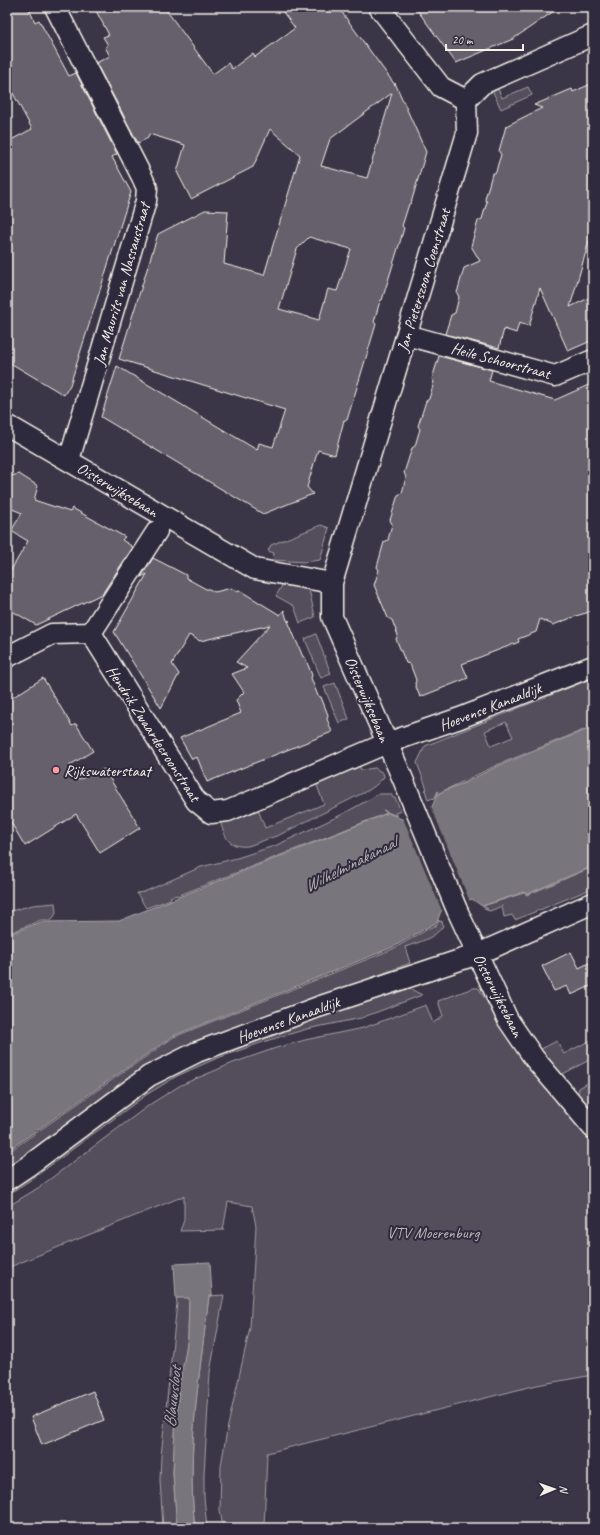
<svg xmlns="http://www.w3.org/2000/svg" width="600" height="1535" viewBox="0 0 600 1535" font-family="Caveat,sans-serif">
<rect width="100%" height="100%" fill="#3b3647"/>
<filter id="ink" filterUnits="userSpaceOnUse"><feTurbulence type="fractalNoise" baseFrequency=".025" numOctaves="2"/><feDisplacementMap in="SourceGraphic" scale="8" xChannelSelector="R" yChannelSelector="G"/><feConvolveMatrix kernelMatrix="1 2 1 2 8 2 1 2 1" color-interpolation-filters="sRGB"/></filter>
<g filter="url(#ink)">
<path fill="#534e5c" stroke="#a4a0a2" fill-rule="evenodd" d="M528,87L532,95L501,109L493,92L498,89L502,98Z
M321,525L329,528L320,560L304,562L273,560L274,553L268,551L271,545Z
M283,584L309,589L315,617L300,623L294,606L276,596Z
M316,634L331,674L321,678L305,639Z
M593,678V726L497,765L437,794L438,791L434,799L433,798L428,800L425,790L427,789L417,763L425,746ZM506,722L513,737L491,746L485,731Z
M335,683L349,719L339,723L324,687Z
M359,765L361,770L375,768L383,773L384,777L376,785L369,790L279,835L248,846C228,848 225,837 220,821L257,807L265,828L324,804L316,783Z
M379,794H391L393,798H395L401,811L395,813L397,816L383,810L387,813L177,896V895L170,897L171,899L146,908L137,893L144,892L201,867L237,858L277,845L341,815Z
M593,867V888L515,920L512,915L504,917L502,906L490,911L484,909H488L483,906L524,893L527,895Z
M55,903L56,913L52,920H41L7,934V912L33,905Z
M439,920L440,922L442,921L443,926C434,939 419,942 405,947L410,963L204,1042L7,1171V1153L174,1037L393,949L437,924L435,928Z
M405,986L422,995L361,1018L307,1029L269,1040L215,1059L177,1076L146,1095L32,1179L7,1195V1192L31,1176L150,1088C181,1068 215,1056 250,1042C301,1023 353,1004 405,986Z
M473,988H478L480,990C512,1050 549,1093 593,1144V1375L537,1385L267,1453L264,1528H223L220,1510L221,1466L227,1430L250,1328L256,1226L252,1206L228,1202L223,1230L180,1231L184,1220V1196L7,1268V1207L38,1188L152,1103L181,1085L233,1063L276,1048L305,1040L363,1028L426,1005L433,1023L443,1016L438,1001Z
M593,1039V1058L559,1076L539,1050L557,1041L564,1054Z
M593,1080V1102L591,1103L593,1106V1115L577,1096L579,1088Z
M224,1295L210,1372L204,1474V1497L207,1528H195C186,1451 200,1372 209,1296Z
M189,1297L188,1337L176,1417L173,1473L177,1528H163L160,1480L161,1456L177,1303L176,1298Z"/>
<path fill="#78747b" stroke="#aaa6a7" d="M593,727V866L527,894L524,892L482,906L472,899L441,911L437,922L393,947L173,1036L7,1151V935L41,922L119,921L388,813L404,820L431,809L437,795L443,791L464,783L498,766Z
M210,1262L212,1296H209C200,1372 186,1451 195,1528H177L173,1473L174,1445L179,1389L188,1337L189,1298H176L174,1264Z"/>
<path fill="#3b3647" d="M430,806H431L470,902L443,913L403,818Z"/>
<path fill="#65616c" stroke="#f4f1e8" fill-rule="evenodd" d="M7,7H28L35,22L39,20L69,76L76,73L117,154L112,157L131,192L70,385L64,395L7,361V142L32,129L7,82Z
M94,7H164L213,74L228,63L232,69L253,53L255,57L295,28L279,7H338L395,85V83L426,152L411,203L409,204L402,226L404,228L400,242L382,300L380,301L374,322L376,324L368,351L347,420H344L335,455L318,450L307,487L313,494L263,514L101,417L117,366L257,450L259,443L273,447L285,410L119,359L158,234L205,210L228,211L224,264L264,275L300,155L270,129L253,167L191,199L177,172L185,145L149,134L148,138L138,143L96,63L110,56L105,47L108,45L103,37L109,35ZM392,93L367,178L321,166L330,139ZM309,237L351,249L337,291L328,289L319,320L279,309L297,249Z
M415,7H560L513,39L456,63Z
M593,83V242L589,241L570,307L593,296V340L568,351L540,288L529,326L519,323L516,333L504,329L499,348L445,334L451,315L455,313L459,297L457,293L464,268L480,261L471,246L478,221L482,219L487,202L485,199L492,174L496,172L498,164L501,155L499,151L506,126L542,108L534,105L572,89L573,92Z
M439,356L492,370L489,381L555,400L593,383V611L579,615L553,625L540,619L536,632L518,639L519,642L462,664L468,678L420,697L415,684L416,680L410,664L406,663L396,639L398,635L395,628L392,620L388,618L374,585L379,570L377,567L384,542L388,540L392,524L390,520L398,495L402,493L406,477L404,473L412,448L415,446L417,439L420,429L418,426L426,401L429,399L434,382L432,379Z
M19,474L38,486L34,500L70,512L72,508L125,537L122,540L133,547L102,594L36,625L7,608V577L28,541L11,531L22,513L7,507V477Z
M153,558L186,575V578L206,589H209L215,592L231,588L236,591L239,590L280,615L284,610L287,620L290,621H288L303,657H305L308,665L312,675L311,678L318,696L321,697L328,715L327,719L332,732L207,782L197,757L192,759L180,738L241,713L236,700L244,692L232,674L247,668L236,662L270,625L200,641L189,635L172,664L179,674L161,708L114,632L147,574L141,577Z
M43,678L72,726L76,724L93,751L70,765L78,780L104,769L140,828L100,853L76,814L25,846L7,816V701Z
M571,952L579,968L593,961V985L571,995L567,986L554,991L542,966Z
M93,1391L104,1420L42,1445L31,1417Z"/>
<g fill="none" stroke-linecap="round" stroke-linejoin="round">
<g stroke="#f4f1e8" stroke-width="23">
<path id="minor" d="M55,7L142,177L147,188L146,201L69,460
M379,7L441,87L466,100L467,133L332,583V617L402,777L457,910L508,1020L534,1058L593,1128
M466,100L482,84L593,35
M407,335L555,376L593,360
M7,425L255,569L332,583
M157,531L91,633L196,801L211,813L228,811L387,743L460,718L593,666
M7,657L52,634L91,633
M7,1180L28,1166L149,1076L197,1052L318,1007L478,954L593,903"/>
</g>
<use href="#minor" stroke="#2f2a3d" stroke-width="20"/>
</g>
</g>
<circle fill="#ff9aa2" stroke="#2f2a3d" stroke-width="1.5" cx="56" cy="770" r="4"/>
<g text-anchor="middle" stroke-width="4" stroke-linejoin="round" paint-order="stroke">
<g font-size="16" fill="#f4f1e8" stroke="#2f2a3d">
<text transform="translate(423 280) rotate(-73)" y="6">Jan Pieterszoon Coenstraat</text>
<text transform="translate(121 284) rotate(-74)" y="6">Jan Maurits van Nassaustraat</text>
<text transform="translate(501 360) rotate(15)" y="6">Heile Schoorstraat</text>
<text transform="translate(118 489) rotate(31)" y="6">Oisterwijksebaan</text>
<text transform="translate(368 699) rotate(67)" y="6">Oisterwijksebaan</text>
<text transform="translate(490 706) rotate(-21)" y="6">Hoevense Kanaaldijk</text>
<text transform="translate(154 733) rotate(57)" y="6">Hendrik Zwaardecroonstraat</text>
<text transform="translate(499 995) rotate(63)" y="6">Oisterwijksebaan</text>
<text transform="translate(288 1019) rotate(-20)" y="6">Hoevense Kanaaldijk</text>
</g>
<g font-size="16" fill="#f4f1e8" stroke="#2f2a3d" text-anchor="start">
<text x="64" y="776">Rijkswaterstaat</text>
</g>
<g font-size="16" fill="#bcb8b7" stroke="#2f2a3d">
<text x="433" y="1238">VTV Moerenburg</text>
</g>
<g font-size="17" font-style="italic" fill="#b6b2b2" stroke="#2f2a3d">
<text transform="translate(350 864) rotate(-27)" y="6">Wilhelminakanaal</text>
<text transform="translate(172 1397) rotate(-84)" y="6">Blauwsloot</text>
</g>
</g>
<rect width="600" height="1535" fill="none" stroke="#2f2a3d" stroke-width="24"/>
<rect x="12" y="12" width="576" height="1511" fill="none" stroke="#f4f1e8" stroke-width="1.5" filter="url(#ink)"/>
<g transform="translate(554 1489) rotate(88)" stroke="#2f2a3d" stroke-width="3" paint-order="stroke">
<path d="M0-3L7 15L0 10L-7 15Z" fill="#f4f1e8"/>
<text y="-6" font-size="11" font-weight="bold" text-anchor="middle" fill="#f4f1e8">N</text>
</g>
<path d="M446 44v6h77v-6" fill="none" stroke="#f4f1e8" stroke-width="2"/>
<text x="452" y="44" font-size="12" fill="#f4f1e8" stroke="#2f2a3d" stroke-width="3" paint-order="stroke">20 m</text>
</svg>
